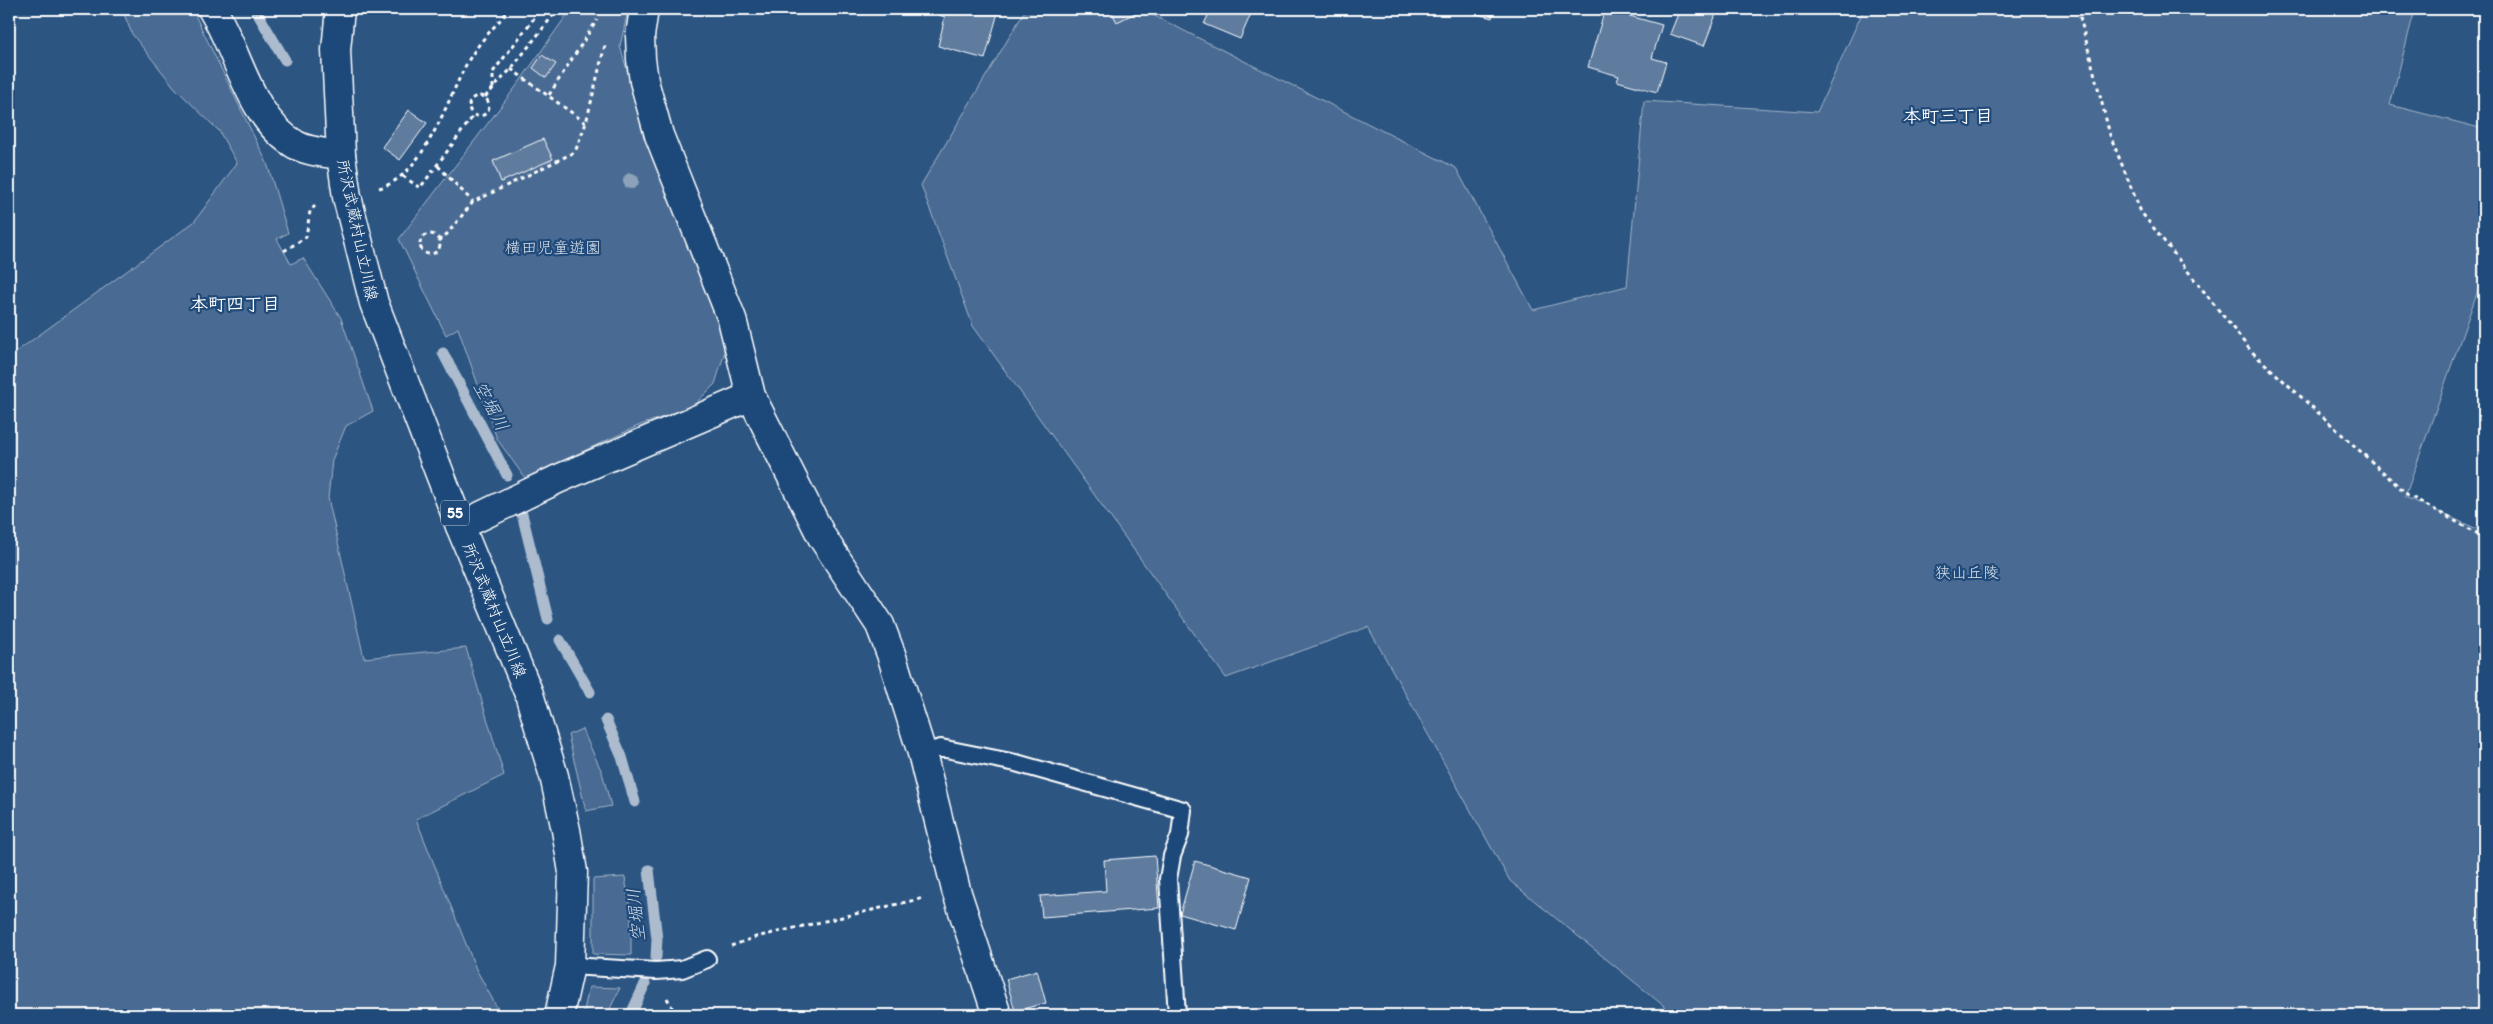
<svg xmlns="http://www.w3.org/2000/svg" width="2493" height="1024" viewBox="0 0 2493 1024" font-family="Itim,'Klee One',sans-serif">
<rect width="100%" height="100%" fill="#2c5582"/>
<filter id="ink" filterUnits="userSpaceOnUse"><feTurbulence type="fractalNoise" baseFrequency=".02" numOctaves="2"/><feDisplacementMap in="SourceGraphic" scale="10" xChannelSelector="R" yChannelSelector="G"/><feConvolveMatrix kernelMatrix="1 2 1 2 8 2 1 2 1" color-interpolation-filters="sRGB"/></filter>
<g filter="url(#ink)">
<path fill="#486b92" stroke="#a4b5c8" d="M122,9H191L194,13L267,163L288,233L277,239L291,264L303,258L341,318L373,411L346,426L332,460L328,498L364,658L466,648L504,775L416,819L476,969L501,1015H9V357L194,222L237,163L219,131L175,88L132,34Z
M571,9H621L627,15L620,46L629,77L660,176L724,339V355L715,384L693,406L638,426L525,478L497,439L458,328L446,335L399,239L518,84Z
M1026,9H1141L1456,168L1533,310L1627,286L1644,101L1817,112L1864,9H2415L2390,105L2484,129V273L2405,497L2484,532V1015H1675L1510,881L1368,627L1226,678L973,326L921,185Z
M582,729L602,772L611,806L586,811L568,735Z
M625,877L631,915V955L593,954V879Z
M589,987L620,988L607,1015H583Z"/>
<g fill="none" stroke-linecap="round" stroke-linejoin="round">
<path stroke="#acbcce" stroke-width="11" d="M255,9L285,60
M443,353L507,475
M522,514L548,619
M560,640L590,692
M606,720L622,757L635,802
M649,870L657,939L656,957
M631,1014L645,984"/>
</g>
<path fill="#5e7c9f" stroke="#fff" d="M941,9H999L985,59L938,46L945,17L939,15Z
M1110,9H1143L1117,22Z
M1211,9H1253L1240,39L1204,24Z
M1459,9H1494L1492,18Z
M1605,9L1662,25L1652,58L1666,62L1657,92L1617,81L1619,76L1588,67Z
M1680,9H1718L1704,46L1670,34Z
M542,55L556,64L546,78L533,68Z
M409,110L427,123L400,160L382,147Z
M543,139L553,159L501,182L493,161Z
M1155,856L1159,908L1042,917L1040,896L1106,891L1104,860Z
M1195,861L1251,877L1236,930L1180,914Z
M1037,970L1046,1003L1015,1011L1006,979Z"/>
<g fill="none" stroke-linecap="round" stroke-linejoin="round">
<g stroke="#fff" stroke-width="20">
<path id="service" d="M922,753L941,748L1016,763L1183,810L1180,835L1172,856L1168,879L1177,1015
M570,966L656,971L682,969L707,959"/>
</g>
<g stroke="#fff" stroke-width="31">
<path id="minor" d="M212,9C239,52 249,118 296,145C309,152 327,153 341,155
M644,9L640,36L641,59L644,81L659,135L732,319L751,396L822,537L880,625L891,654L922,753L956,890L997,1015
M460,526L558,479L751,396"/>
</g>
<g stroke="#fff" stroke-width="31">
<path id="primary" d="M340,9L336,50L341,155L347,197L374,303L460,526L529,694L554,776L566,830L573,872L570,966L559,1015"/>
</g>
<path stroke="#fff" stroke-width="3" stroke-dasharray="4 4" stroke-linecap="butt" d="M2078,9L2110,135L2141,212L2251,351L2408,495L2484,537
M511,69L586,123
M493,88V72L541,9
M549,95L597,20
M469 106a10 10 0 1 1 20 0a10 10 0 1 1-20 0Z
M485,97L511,69L558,9
M438,166L473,202
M403,176L420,188L474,115
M379,188C424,176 447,100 467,63C478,43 495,26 510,9
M420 244a10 10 0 1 1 20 0a10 10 0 1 1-20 0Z
M439,241L447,234L473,202L575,152L586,123L605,45
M284,251L306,237L310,211L315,206
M731,946L756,937L924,898
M667,998L676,1015"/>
<use href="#service" stroke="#1f4a7a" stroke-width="16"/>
<use href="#minor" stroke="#1f4a7a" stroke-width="28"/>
<use href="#primary" stroke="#1f4a7a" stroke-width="28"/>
</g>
<circle fill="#8ca2bb" cx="631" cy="181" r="8"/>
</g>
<g text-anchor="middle" stroke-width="4.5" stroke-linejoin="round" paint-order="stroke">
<rect fill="#1f4a7a" stroke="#bcc9d7" stroke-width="1" x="441" y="500.5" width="28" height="25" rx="4"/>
<g font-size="15" font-weight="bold" fill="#fff">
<text x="455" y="518">55</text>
</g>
<g font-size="16" fill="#fff" stroke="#1f4a7a">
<text transform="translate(358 230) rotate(78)" y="6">所沢武蔵村山立川線</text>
<text transform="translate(495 610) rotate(68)" y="6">所沢武蔵村山立川線</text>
</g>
<g font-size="16" fill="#dae1e9" stroke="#1f4a7a">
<text x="553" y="253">横田児童遊園</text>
<text x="1967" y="578">狭山丘陵</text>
</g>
<g font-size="18" font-weight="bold" fill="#fff" stroke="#1f4a7a">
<text x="1948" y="122">本町三丁目</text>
<text x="235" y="310">本町四丁目</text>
</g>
<g font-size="18" font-style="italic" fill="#d5dde6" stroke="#1f4a7a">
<text transform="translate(491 406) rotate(62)" y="6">空堀川</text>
<text transform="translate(636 915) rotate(-96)" y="6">空堀川</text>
</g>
</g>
<rect width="2493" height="1024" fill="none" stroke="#1f4a7a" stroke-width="30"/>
<rect x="15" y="15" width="2463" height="994" fill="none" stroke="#fff" stroke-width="2" filter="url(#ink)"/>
</svg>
